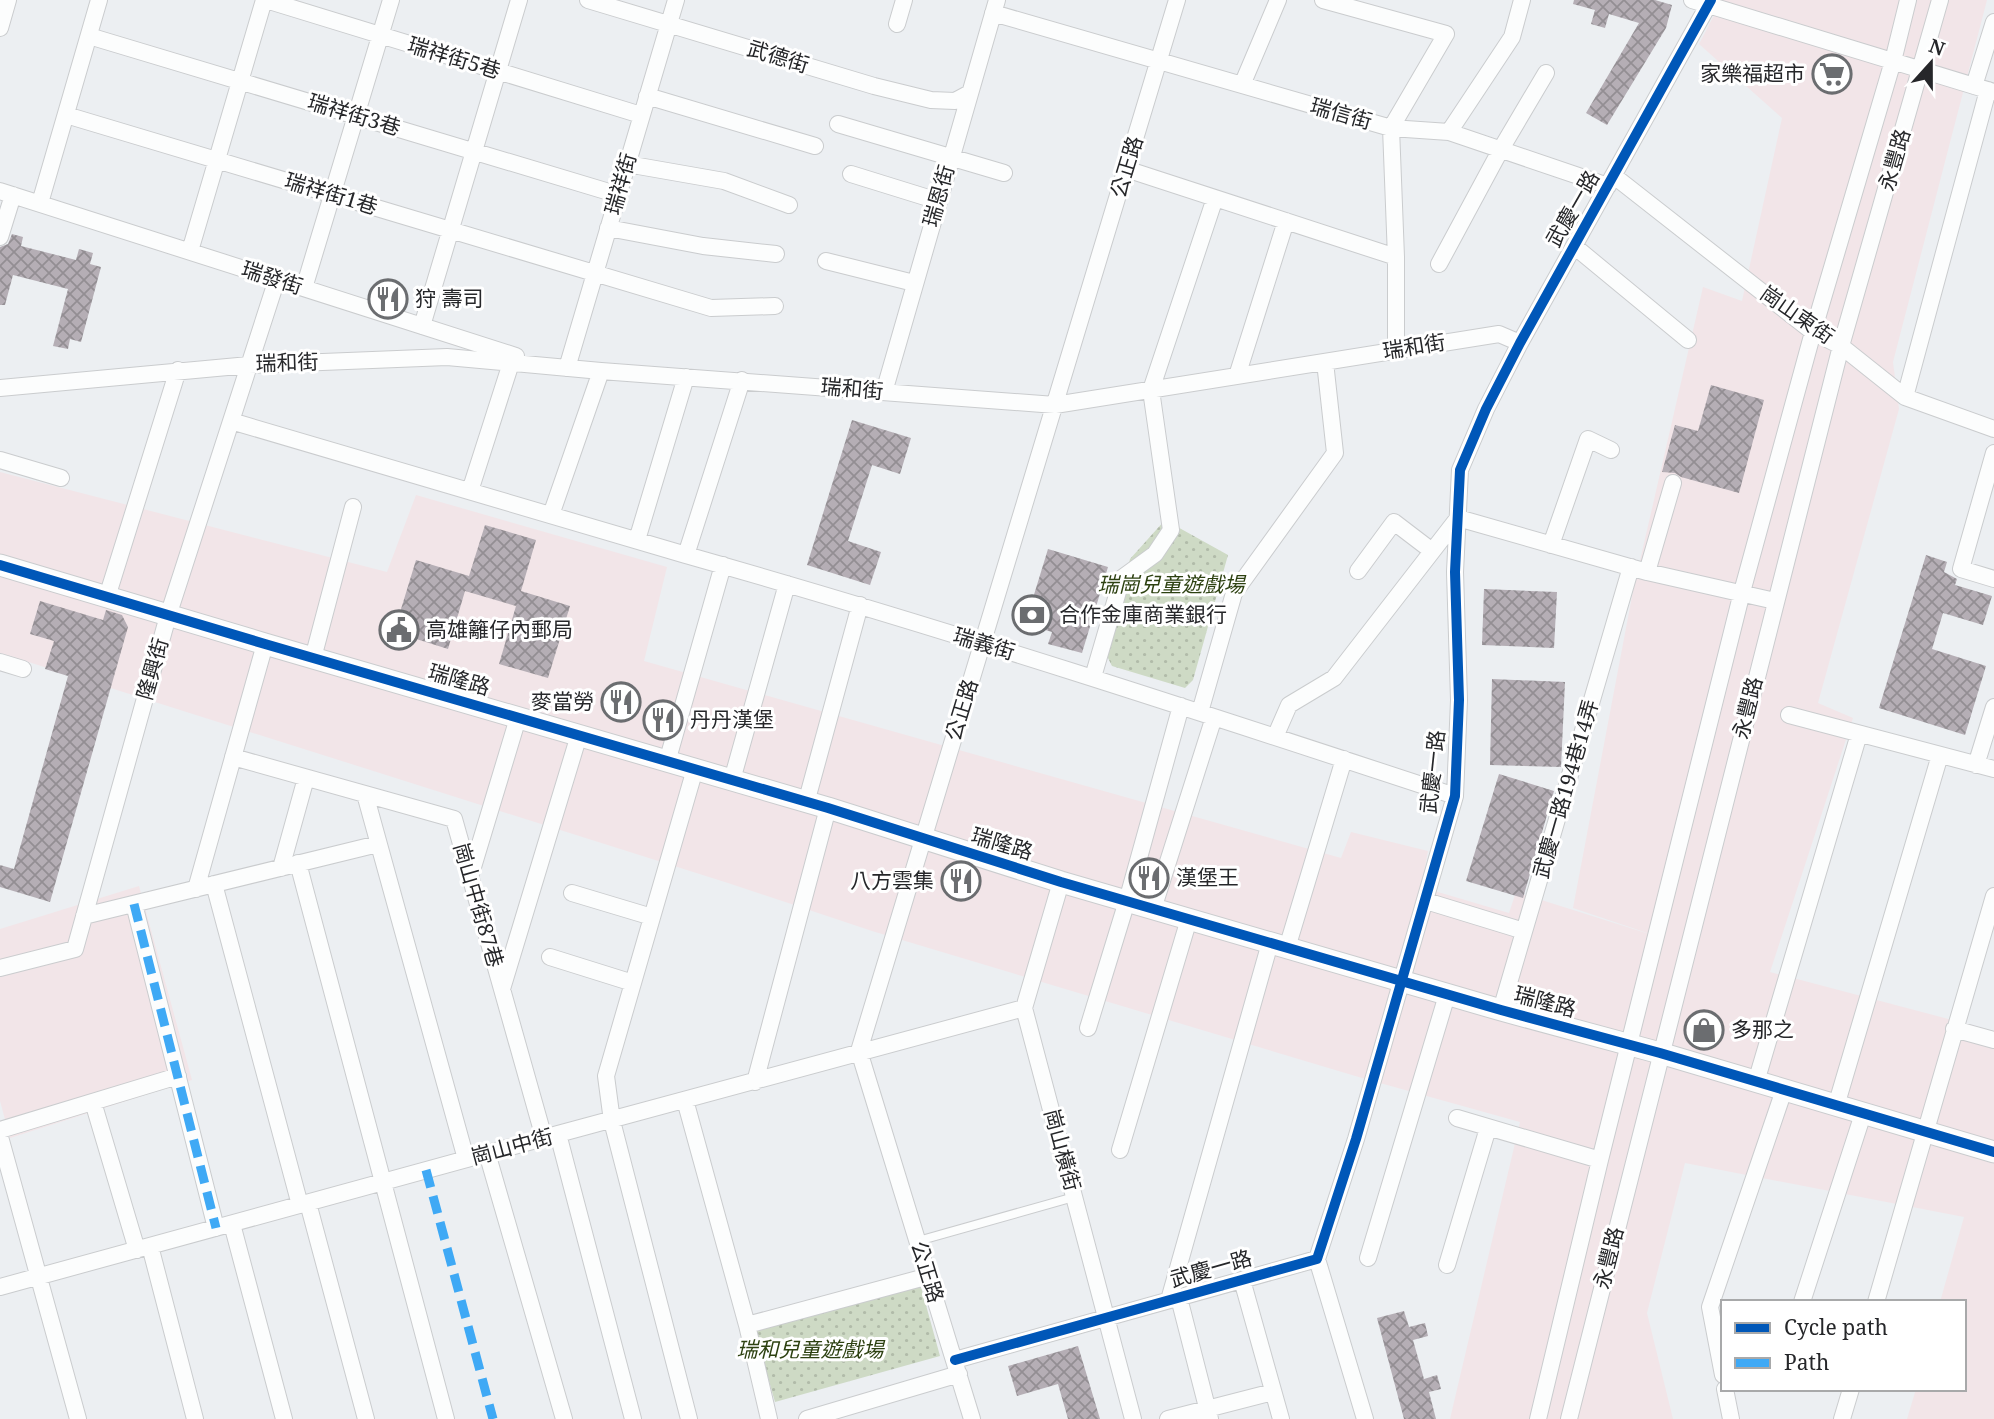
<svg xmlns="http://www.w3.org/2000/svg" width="1994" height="1419" viewBox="0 0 1994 1419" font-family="'Noto Serif','Noto Sans TC',serif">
<defs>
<pattern id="park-dots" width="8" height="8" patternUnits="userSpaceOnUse" patternTransform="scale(1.75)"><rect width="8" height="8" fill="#cedac5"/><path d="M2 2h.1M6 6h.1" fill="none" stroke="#b1bba9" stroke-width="1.8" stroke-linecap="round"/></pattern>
<pattern id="building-cross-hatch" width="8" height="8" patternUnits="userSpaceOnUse" patternTransform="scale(1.75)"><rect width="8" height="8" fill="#b5aeb5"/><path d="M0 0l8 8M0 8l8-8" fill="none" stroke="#938e93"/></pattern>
</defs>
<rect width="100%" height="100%" fill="#eceff2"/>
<path fill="#f2e5e8" d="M1722,0H1987L1893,362L1899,409L1818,703L1853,718L1770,972L1994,1031V1419H1907L1916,1389H1964V1302H1940L1964,1217L1685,1163L1647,1313L1673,1419H1450L1520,1122L1362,1078L872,931L728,883L0,653V472L387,572L416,495L667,567L644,661L1341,858L1351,832L1428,851L1421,887L1509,913L1516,892L1662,938L1573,908L1633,591L1703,287L1742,301L1782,118L1699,44Z
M139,886L192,1080L10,1138L0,1101V929Z"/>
<path fill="url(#park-dots)" d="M1165,520L1228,555L1193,680L1185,688L1112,666L1107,656L1130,559Z
M918,1276L940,1356L775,1402L752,1322Z"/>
<path fill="url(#building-cross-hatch)" d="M1574,0H1655L1672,5L1666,28L1607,125L1586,113L1639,23L1609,14L1605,28L1591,24L1595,10L1573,4Z
M12,234L23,237L21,246L76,260L79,249L93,253L90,264L101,267L81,342L70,339L68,349L53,346L68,289L13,275L5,305H0V247L8,244Z
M1711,385L1764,400L1739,493L1681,477L1675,473L1662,472L1675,425L1698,431Z
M852,420L911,438L900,474L872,465L848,541L881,552L870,585L807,565Z
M485,525L536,540L521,591L570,606L548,678L499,664L516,606L465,591L448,649L394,632L416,560L469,576Z
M1048,549L1108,567L1082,653L1048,644L1052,632L1025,624Z
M1926,555L1947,562L1944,572L1957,579L1955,585L1992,596L1983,625L1943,613L1932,649L1986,666L1965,735L1879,708Z
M1484,589L1557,592L1554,648L1482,645Z
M40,601L103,620L106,610L122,615L128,627L50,902L0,887V865L14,869L68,676L45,669L54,641L30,634Z
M1492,679L1565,682L1561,767L1490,765Z
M1499,774L1554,791L1523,898L1466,881Z
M1404,1311L1409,1327L1425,1323L1428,1336L1413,1340L1424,1379L1437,1375L1441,1389L1429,1392L1436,1419H1404L1377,1318Z
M1078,1346L1100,1419H1068L1058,1384L1017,1396L1008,1366Z"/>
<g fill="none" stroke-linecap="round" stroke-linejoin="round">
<g stroke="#caccce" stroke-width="10">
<path id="lane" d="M918,1241L1074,1197"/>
</g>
<g stroke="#caccce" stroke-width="18">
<path id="street" d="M266,0L641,115
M588,0L874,86L931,100L955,101L968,94
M1323,0L1446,34L1391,128
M1692,0L1994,92
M993,13L1391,128L1449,132L1608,186
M897,24L904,0
M0,28L8,0
M89,36L619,195
M1242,85L1278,0
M1974,86L1994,22
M647,96L815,146
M66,115L711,308L775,306
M838,124L1004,173
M1391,128L1396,257V350
M1449,132L1512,37L1522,0
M627,164L724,181L789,205
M1126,169L1396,257
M851,174L938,201
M1614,176L1813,332L1841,346L1905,397L1994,429
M0,191L516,356
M40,203L99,0
M608,228L703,246L776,254
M0,237L13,195
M1574,246L1688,340
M190,251L264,0
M826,261L914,283
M1439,264L1501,149L1546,73
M304,288L391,0
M422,326L519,0
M567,368L676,0
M1237,376L1286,221
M742,380L686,555C944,628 1200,712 1455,796
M0,388L249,365L447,357L601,371L1055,405L1499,334L1520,343
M884,392L997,0
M1905,397L1988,90
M231,421L686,555
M1994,453L1961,569L1994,579
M0,460L61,478
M470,491L511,363
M551,515L601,371
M637,540L686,377
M1551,545L1588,439L1611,450
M1358,571L1394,522L1432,551
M1647,572L1673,483
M107,597L178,370
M313,658L353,507
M0,662L23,669
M1093,677L1122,578L1155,554L1171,530L1151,390L1215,198
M1200,712L1234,593L1335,453L1325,362
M1789,715L1994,769
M1275,737L1289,705L1334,678L1458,518L1647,572L1775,601
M233,757L454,819L544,1138
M667,762L723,565
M1976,765L1994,707
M732,780L787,584
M365,794L466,1159
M806,803L860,605
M298,863L446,1419
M281,868L306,778
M470,877L518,718
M1061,882L1024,1008L1133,1419
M214,884L300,1205
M196,889L265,644
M572,893L652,917
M1426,901L1524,931
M134,904L216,1228
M1153,909L1214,717
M84,916L378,844
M1287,948L1344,759
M550,957L633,983
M0,968L75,949L168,616L277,279
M502,989L579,735
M1501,1010L1631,567
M1088,1028L1127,901L1181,706
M1954,1029L1994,1040
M755,1082L828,808
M1756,1082L1859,734
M685,1100L747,1325L769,1419
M93,1102L137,1250
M1836,1106L1940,755
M1457,1118L1600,1160
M0,1130L178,1076
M558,1134L633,1419
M0,1137L78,1419
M1120,1150L1189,919
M487,1153L564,1419
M308,1203L366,1419
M232,1224L284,1419
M150,1246L195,1419
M1368,1258L1447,995
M1317,1259L1365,1419
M1447,1265L1488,1128
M1242,1280L1281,1419
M0,1287L558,1134L1024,1008
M1179,1298L1210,1419
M1169,1300L1270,943
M1802,1302L1863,1114
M1876,1302L1994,896
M747,1325L929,1276
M955,1360L1317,1259L1356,1139L1455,796L1459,700L1455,572L1460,470L1486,409L1520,343L1711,0
M1723,1375L1710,1307L1784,1090
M1725,1389L1731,1419
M689,1419L612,1121L606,1076L695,769
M807,1419L959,1374
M972,1419L859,1051L1177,0
M1168,1419L1273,1392
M1538,1419L1600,1160L1742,592L1813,332L1893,61L1908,0
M1569,1419L1841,346L1940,0
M1842,1419L1851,1389"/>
</g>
<g stroke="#caccce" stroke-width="23">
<path id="secondary" d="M0,565L265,644L828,808L1061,882L1501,1010L1660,1053L1994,1152"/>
</g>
<use href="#lane" stroke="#fcfdfd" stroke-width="8"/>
<use href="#street" stroke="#fcfdfd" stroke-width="16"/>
<use href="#secondary" stroke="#fcfdfd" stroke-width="21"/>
<path stroke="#3fa9f5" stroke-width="9" stroke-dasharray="18 9" stroke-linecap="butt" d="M134,904L216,1228
M426,1170L493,1419"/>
<g stroke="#fff" stroke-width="15">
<path id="cycleway" d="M0,565L265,644L828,808L1061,882L1501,1010L1660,1053L1994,1152
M955,1360L1317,1259L1356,1139L1455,796L1459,700L1455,572L1460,470L1486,409L1520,343L1711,0"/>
</g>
<use href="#cycleway" stroke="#0057b8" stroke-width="10"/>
</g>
<defs>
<g id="supermarket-ring" transform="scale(2.0125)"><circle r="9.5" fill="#fff" stroke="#6b6d70" stroke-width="1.5"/><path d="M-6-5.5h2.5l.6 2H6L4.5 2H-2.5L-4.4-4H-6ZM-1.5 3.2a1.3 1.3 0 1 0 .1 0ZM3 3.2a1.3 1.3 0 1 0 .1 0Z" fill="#6b6d70"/></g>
<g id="restaurant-ring" transform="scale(2.0125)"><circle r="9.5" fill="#fff" stroke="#6b6d70" stroke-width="1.5"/><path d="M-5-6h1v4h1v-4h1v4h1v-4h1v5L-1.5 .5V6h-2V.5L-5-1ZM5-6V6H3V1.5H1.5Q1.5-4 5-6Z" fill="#6b6d70"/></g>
<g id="bank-ring" transform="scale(2.0125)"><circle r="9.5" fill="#fff" stroke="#6b6d70" stroke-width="1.5"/><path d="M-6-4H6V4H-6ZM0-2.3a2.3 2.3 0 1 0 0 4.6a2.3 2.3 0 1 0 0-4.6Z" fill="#6b6d70"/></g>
<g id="civic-ring" transform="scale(2.0125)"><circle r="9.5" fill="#fff" stroke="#6b6d70" stroke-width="1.5"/><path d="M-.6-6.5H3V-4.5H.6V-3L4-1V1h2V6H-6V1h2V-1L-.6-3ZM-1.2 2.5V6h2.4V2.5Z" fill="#6b6d70"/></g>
<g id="shop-ring" transform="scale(2.0125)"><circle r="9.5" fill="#fff" stroke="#6b6d70" stroke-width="1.5"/><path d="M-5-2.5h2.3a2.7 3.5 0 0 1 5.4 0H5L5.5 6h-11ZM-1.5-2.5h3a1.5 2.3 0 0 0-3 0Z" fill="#6b6d70"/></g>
</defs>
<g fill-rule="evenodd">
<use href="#supermarket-ring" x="1832" y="74"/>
<use href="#restaurant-ring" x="388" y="299"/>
<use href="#bank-ring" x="1032" y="615"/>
<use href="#civic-ring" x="399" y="630"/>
<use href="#restaurant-ring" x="621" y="702"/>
<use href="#restaurant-ring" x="663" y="720"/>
<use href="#restaurant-ring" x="1149" y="878"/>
<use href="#restaurant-ring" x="961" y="881"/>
<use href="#shop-ring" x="1704" y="1030"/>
</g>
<g text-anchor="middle" stroke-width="6" stroke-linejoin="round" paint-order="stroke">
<g font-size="21" fill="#26272a" stroke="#fff">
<text transform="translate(778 57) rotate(17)" y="7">武德街</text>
<text transform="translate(454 58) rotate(17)" y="7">瑞祥街5巷</text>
<text transform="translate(1341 114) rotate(16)" y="7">瑞信街</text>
<text transform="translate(354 115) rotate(17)" y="7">瑞祥街3巷</text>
<text transform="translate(1895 160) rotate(-74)" y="7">永豐路</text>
<text transform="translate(1127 167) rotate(-73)" y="7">公正路</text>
<text transform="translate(621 184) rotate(-74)" y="7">瑞祥街</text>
<text transform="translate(331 194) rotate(17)" y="7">瑞祥街1巷</text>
<text transform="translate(939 196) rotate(-74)" y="7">瑞恩街</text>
<text transform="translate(1573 209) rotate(-60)" y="7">武慶一路</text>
<text transform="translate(272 278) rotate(18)" y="7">瑞發街</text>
<text transform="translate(1797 315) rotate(35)" y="7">崗山東街</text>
<text transform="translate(1414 347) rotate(-9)" y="7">瑞和街</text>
<text transform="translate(287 363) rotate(-2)" y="7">瑞和街</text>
<text transform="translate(852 389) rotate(5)" y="7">瑞和街</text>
<text transform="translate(984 644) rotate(17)" y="7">瑞義街</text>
<text transform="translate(153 669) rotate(-74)" y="7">隆興街</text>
<text transform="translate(459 680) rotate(16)" y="7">瑞隆路</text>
<text transform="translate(1748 708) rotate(-76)" y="7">永豐路</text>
<text transform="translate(962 710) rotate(-73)" y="7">公正路</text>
<text transform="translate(1433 772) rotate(-84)" y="7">武慶一路</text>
<text transform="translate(1566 789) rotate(-74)" y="7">武慶一路194巷14弄</text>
<text transform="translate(1002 844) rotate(17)" y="7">瑞隆路</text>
<text transform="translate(478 905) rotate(74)" y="7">崗山中街87巷</text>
<text transform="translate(1545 1002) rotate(15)" y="7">瑞隆路</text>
<text transform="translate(512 1147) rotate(-15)" y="7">崗山中街</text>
<text transform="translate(1062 1150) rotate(75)" y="7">崗山橫街</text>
<text transform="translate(1609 1258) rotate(-76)" y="7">永豐路</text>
<text transform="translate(1211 1269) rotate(-16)" y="7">武慶一路</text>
<text transform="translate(927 1272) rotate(73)" y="7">公正路</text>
</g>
<g font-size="21" fill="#26272a" stroke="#fff" text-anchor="start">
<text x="1805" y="81" text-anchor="end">家樂福超市</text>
<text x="415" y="306">狩 壽司</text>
<text x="1059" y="622">合作金庫商業銀行</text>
<text x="426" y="637">高雄籬仔內郵局</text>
<text x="594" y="709" text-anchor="end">麥當勞</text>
<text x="690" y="727">丹丹漢堡</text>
<text x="1176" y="885">漢堡王</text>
<text x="934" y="888" text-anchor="end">八方雲集</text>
<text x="1731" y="1037">多那之</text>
</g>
<g font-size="21" font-style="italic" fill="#2d4111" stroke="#fff">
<text x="1171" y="592">瑞崗兒童遊戲場</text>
<text x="810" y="1357">瑞和兒童遊戲場</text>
</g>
</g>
<rect x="1721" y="1300" width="245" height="91" fill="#ffffff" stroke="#a8a9aa" stroke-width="2"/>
<rect x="1735" y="1323" width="35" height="10" fill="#0057b8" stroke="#a8a9aa" stroke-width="2"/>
<text x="1784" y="1335" font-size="21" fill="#26272a">Cycle path</text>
<rect x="1735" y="1358" width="35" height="10" fill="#3fa9f5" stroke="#a8a9aa" stroke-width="2"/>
<text x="1784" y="1370" font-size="21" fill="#26272a">Path</text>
<g transform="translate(1931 63) rotate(21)" stroke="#ffffff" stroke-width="5" paint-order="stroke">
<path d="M0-5L12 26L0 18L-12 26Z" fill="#26272a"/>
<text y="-10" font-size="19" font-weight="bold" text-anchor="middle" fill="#26272a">N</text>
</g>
</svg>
